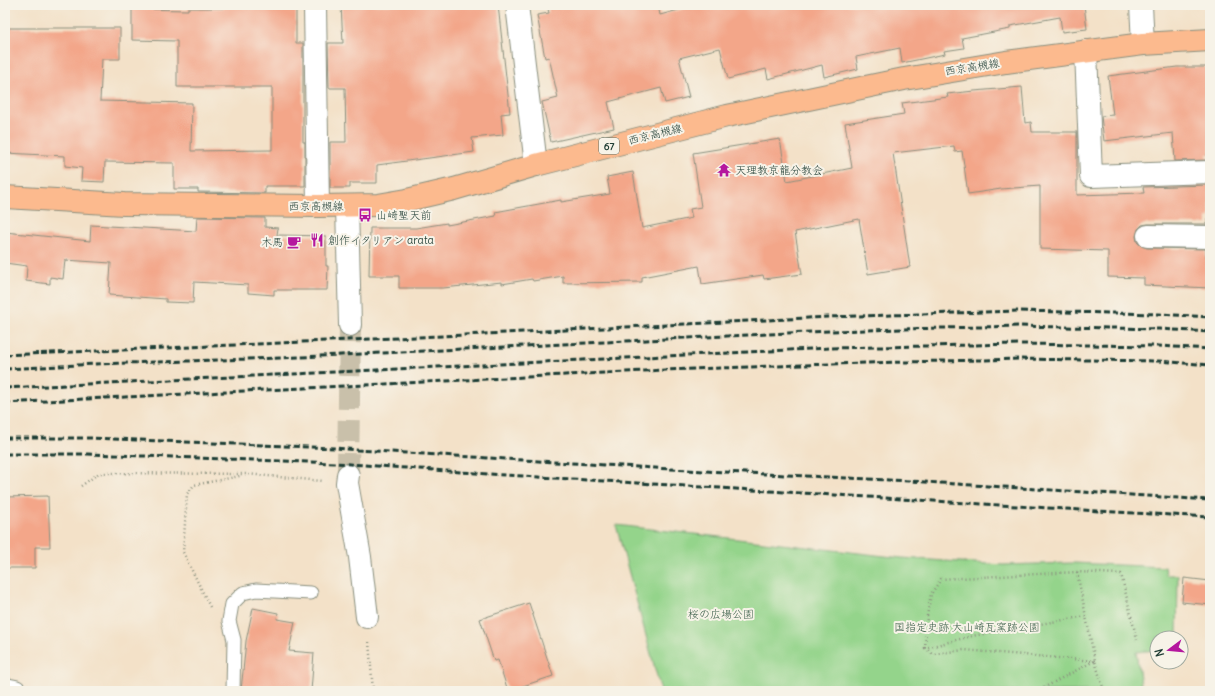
<svg xmlns="http://www.w3.org/2000/svg" width="1215" height="696" viewBox="0 0 1215 696" font-family="Delius,'Klee One',sans-serif">
<rect width="100%" height="100%" fill="#f7f3e8"/>
<filter id="ink" filterUnits="userSpaceOnUse"><feTurbulence type="fractalNoise" baseFrequency=".025" numOctaves="2"/><feDisplacementMap in="SourceGraphic" scale="8" xChannelSelector="R" yChannelSelector="G"/><feConvolveMatrix kernelMatrix="1 2 1 2 8 2 1 2 1" color-interpolation-filters="sRGB"/></filter>
<filter id="wash" filterUnits="userSpaceOnUse"><feTurbulence type="fractalNoise" baseFrequency=".012" numOctaves="4" result="noise"/><feDisplacementMap in="SourceGraphic" scale="16" xChannelSelector="R" yChannelSelector="G"/><feGaussianBlur stdDeviation="0.9" result="paint"/><feColorMatrix in="noise" values="0 0 0 0 0 0 0 0 0 0 0 0 0 0 0 0 0 1.4 0 .05"/><feComposite in="paint" operator="in"/></filter>
<g filter="url(#wash)">
<rect width="100%" height="100%" fill="#f3e1c8"/>
<path fill="#94d48b" stroke="#5a8860" d="M616,525L902,558L1003,565L1073,563L1165,567L1166,575H1178L1177,638H1157V650L1136,652L1142,691H661Z"/>
<g id="blocks">
<path fill="#f3a689" d="M223,5H287V8H296V43H303V142H305V186H265V193L198,192V189H174V163L105,162L104,182L81,181L82,168L65,166V156L5,153V28H120V59H102L100,101L192,103L191,151L272,150V87H177V41L132,40V9L188,10V8H223Z
M341,5H498L510,113L501,114L503,135L472,138L474,152L377,165V183H350V188H330V142H346L345,88H329L328,43H343Z
M547,5H658L660,15L697,5H1084L1087,29L1062,32L1060,17L1010,26V29L962,38L964,48L944,51L945,54L902,63L900,48L856,57L858,69L824,77L822,65L768,79L766,69L728,79L720,48L679,58L689,97L665,103L661,88L608,102L614,128L551,142L542,102L558,98L549,57L545,58L537,15L549,13Z
M1177,67H1210V154H1207L1208,160L1175,161L1173,133L1104,141L1101,116L1113,115L1108,76Z
M1022,87L1025,123L1031,122L1032,132H1077V195L1144,193L1143,187L1209,185L1210,217L1207,218V224H1148L1142,225L1138,229L1136,236L1137,242L1141,246L1147,248L1206,249V257H1210V288L1144,285V278L1108,277V251L1040,249V186L1001,189L968,194L962,151L955,152L954,146L893,153L910,267L868,274L859,219L795,232L802,274L764,279L763,275L702,284L699,266L642,277V282L563,283V276L533,281L532,279L502,284V282L443,288H399V276H369L370,228H416L447,223V225L496,216L495,212L561,200V202L610,194L607,177L633,172L642,228L692,218L690,209L701,207L693,153L780,139L787,181L852,168L845,123L904,114L902,103L948,97L947,94L974,91Z
M197,217L265,218V227L278,228L277,235L326,236V266H328L327,290H274V295L248,293V285L194,282L193,303L166,302V299L109,295L111,263L65,260L63,279L50,277V284L26,281L27,266L5,263V232L90,241L91,225L196,231Z
M48,496L50,547H35V568H5V497Z
M1184,578L1210,581V605L1182,602Z
M529,603L553,676L508,691L498,660L494,661L480,619Z
M253,608L278,613L277,619L295,622L289,651L314,653L311,691L265,689V691H241L246,641Z"/>
</g>
</g>
<g filter="url(#ink)">
<use href="#blocks" fill-opacity="0" stroke="#898f7e" stroke-width="1"/>
<g fill="none" stroke-linecap="round" stroke-linejoin="round">
<path stroke="#c9c0aa" stroke-width="22" stroke-dasharray="22 11" stroke-linecap="butt" d="M348,475L350,325"/>
<g stroke="#898f7e" stroke-width="15">
<path id="service" d="M233,691L234,640L229,621L232,604L243,593L256,590L311,593"/>
</g>
<g stroke="#898f7e" stroke-width="24">
<path id="minor" d="M315,5L318,206
M517,5L536,165
M1141,5L1143,44
M1086,51L1091,176L1210,172
M347,206L350,325
M1148,236L1210,237
M348,475L347,483L360,557L367,617
M5,689L15,691"/>
</g>
<g stroke="#898f7e" stroke-width="24">
<path id="primary" d="M5,197L124,204L318,206L378,205L407,200L454,189L536,165L727,116L904,79L1006,62L1143,44L1210,40"/>
</g>
<path stroke="#898f7e" stroke-width="2.5" stroke-dasharray="1 3" stroke-linecap="butt" d="M81,486L99,473L246,474L323,481
M1077,572L1095,661L1104,691
M210,607L183,552L187,494L194,485L240,476
M1086,616L972,636L925,648L933,654L964,650L1095,661
M369,642L373,691
M925,648L927,616L931,594L941,579L1077,572L1121,574L1137,640
M1032,691L1047,686L1094,661"/>
<use href="#service" stroke="#fff" stroke-width="13"/>
<use href="#minor" stroke="#fff" stroke-width="22"/>
<use href="#primary" stroke="#fcba8e" stroke-width="22"/>
<path stroke="#1f3d34" stroke-width="3" stroke-dasharray="6 3" stroke-linecap="butt" d="M5,355L464,335L828,317L1017,311L1159,314L1210,317
M5,369L95,364L280,358L829,331L1018,326L1159,329L1210,332
M5,388L831,348L1019,344L1159,346L1210,349
M5,403L665,370L831,364L1018,359L1158,361L1210,365
M5,438H89L335,448L357,450L704,471L909,481L1210,500
M5,454H88L336,463L489,474L1115,512L1210,517"/>
</g>
</g>
<defs>
<g id="temple-bare" transform="scale(1.08)"><path d="M0-6L5-2H3V0L6.5 2.5H4V6H1.5V3h-3V6H-4V2.5H-6.5L-3 0V-2H-5Z" fill="#b5179e" stroke="#f7f3e8" stroke-width="2.5" paint-order="stroke"/></g>
<g id="bus-bare" transform="scale(1.08)"><path d="M-5-6H5V4H4V6H2V4H-2V6H-4V4H-5ZM-3.5-4V0h7V-4ZM-3.5 1.2v1.5H-2V1.2ZM2 1.2v1.5H3.5V1.2Z" fill="#b5179e" stroke="#f7f3e8" stroke-width="2.5" paint-order="stroke"/></g>
<g id="restaurant-bare" transform="scale(1.08)"><path d="M-5-6h1v4h1v-4h1v4h1v-4h1v5L-1.5 .5V6h-2V.5L-5-1ZM5-6V6H3V1.5H1.5Q1.5-4 5-6Z" fill="#b5179e" stroke="#f7f3e8" stroke-width="2.5" paint-order="stroke"/></g>
<g id="cafe-bare" transform="scale(1.08)"><path d="M-5.5-4.5H6V0H3Q3 3.5 0 3.5H-2.5Q-5.5 3.5-5.5 0ZM3-3.2v2h1.7v-2ZM-6 4.5H4V6H-6Z" fill="#b5179e" stroke="#f7f3e8" stroke-width="2.5" paint-order="stroke"/></g>
</defs>
<g fill-rule="evenodd">
<use href="#temple-bare" x="724" y="170"/>
<use href="#bus-bare" x="365" y="215"/>
<use href="#restaurant-bare" x="317" y="240"/>
<use href="#cafe-bare" x="294" y="242"/>
</g>
<g text-anchor="middle" stroke-width="4" stroke-linejoin="round" paint-order="stroke">
<rect fill="#f7f3e8" stroke="#60746a" stroke-width="1" x="599" y="138" width="20" height="16" rx="3"/>
<g font-size="10" font-weight="bold" fill="#1f3d34">
<text x="609" y="150">67</text>
</g>
<g font-size="11" fill="#1f3d34" stroke="#f7f3e8">
<text transform="translate(972 67) rotate(-9)" y="4">西京高槻線</text>
<text transform="translate(655 134) rotate(-14)" y="4">西京高槻線</text>
<text x="316" y="210">西京高槻線</text>
</g>
<g font-size="11" fill="#1f3d34" stroke="#f7f3e8" text-anchor="start">
<text x="735" y="174">天理教京龍分教会</text>
<text x="376" y="219">山崎聖天前</text>
<text x="328" y="244">創作イタリアン arata</text>
<text x="283" y="246" text-anchor="end">木馬</text>
</g>
<g font-size="11" fill="#365b45" stroke="#f7f3e8">
<text x="721" y="618">桜の広場公園</text>
<text x="967" y="631">国指定史跡 大山崎瓦窯跡公園</text>
</g>
</g>
<rect width="1215" height="696" fill="none" stroke="#f7f3e8" stroke-width="20"/>
<g transform="translate(1169 650) rotate(254)"><circle r="19" fill="#f7f3e8" stroke="#a1aaa0"/>
<path d="M0-3L7 15L0 10L-7 15Z" fill="#b5179e"/>
<text y="-6" font-size="11" font-weight="bold" text-anchor="middle" fill="#1f3d34">N</text>
</g>
</svg>
